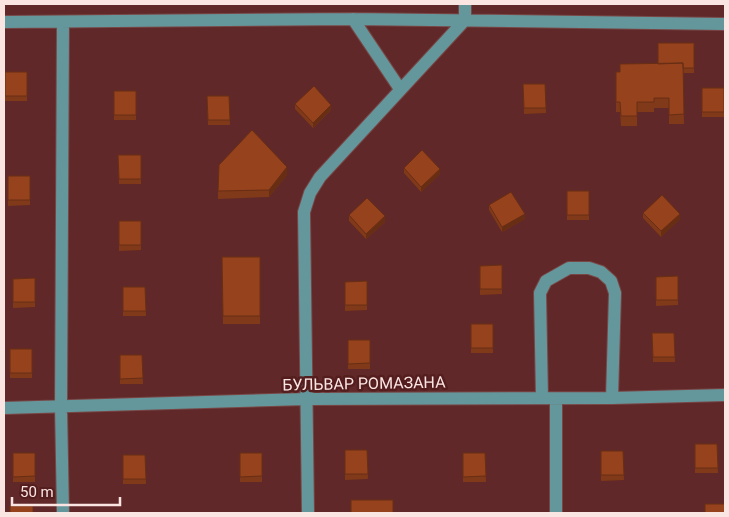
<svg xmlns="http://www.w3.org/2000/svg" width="729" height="517" viewBox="0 0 729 517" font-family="Roboto,sans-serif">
<rect width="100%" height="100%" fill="#602828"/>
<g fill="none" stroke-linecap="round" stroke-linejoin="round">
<g stroke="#794646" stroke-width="14">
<path id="minor" d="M353,19L400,89
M4,22L353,19L725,24
M63,22L61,407L63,513
M542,398L540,293L546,281L569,268H589L601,272L611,281L615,293L612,398
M4,408L306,399L612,398L725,395
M308,513L304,212L310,193L320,177L465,20V4
M556,513V399"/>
</g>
<use href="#minor" stroke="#63979b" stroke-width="12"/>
</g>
<path fill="#803919" d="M694,43V73H683L684,124H669V108H654V112H637V126H621L620,112H616V72H620L658,64Z
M5,72H27V101H5Z
M523,84H545L546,113L524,114Z
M702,88H724V117H702Z
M114,91H136V120H114Z
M207,96H229L230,125H208Z
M295,104L331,110L313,128L295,109Z
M118,155H141V184H119Z
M404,168L440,174L421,192L404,173Z
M287,175L269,197L218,199V191Z
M8,176H30V205L8,206Z
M567,191H589V220H567Z
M489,205L525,219L502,232L489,210Z
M643,213L680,219L661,237L643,218Z
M349,215L385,222L366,239L349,221Z
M119,221H141V250L119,251Z
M222,257H260V324H223Z
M502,265V294L480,295V266Z
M678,276V305L656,306V277Z
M35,278V307L13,308V279Z
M367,281V310L345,311V282Z
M123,287H145L146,316H123Z
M471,324H493V353H471Z
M652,333H674L675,362H653Z
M348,340H370V369H348Z
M10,349H32V378H10Z
M120,355H142L143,384H120Z
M695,444H717L718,473H695Z
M345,450H367L368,479L345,480Z
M601,451H623L624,480L601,481Z
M13,453H35V482H13Z
M240,453H262V482H240Z
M463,453H485L486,482H463Z
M123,455H145L146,484H123Z"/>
<path fill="#682e14" d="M331,105V110L313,128V123Z
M287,167V175L269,197V190Z
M440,169V174L421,192V187Z
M525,214V219L502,232V227Z
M680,214V219L661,237V231Z
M385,216V222L366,239V234Z"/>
<path fill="#95421d" stroke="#682e14" d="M658,43H694V68H683V63L658,64Z
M683,63L684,114L669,115V98H654V102H637V116H621L620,102H616V72H620V64Z
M5,72H27V96H5Z
M523,84H545L546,108H524Z
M314,86L331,105L313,123L295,104Z
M702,88H724V112H702Z
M114,91H136V115H114Z
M207,96H229L230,120H208Z
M252,130L287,167L269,190L218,191L219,165Z
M422,150L440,169L421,187L404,168Z
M118,155H141V179H119Z
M8,176H30V200H8Z
M567,191H589V215H567Z
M511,192L525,214L502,227L489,205Z
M662,195L680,214L661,231L643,213Z
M367,198L385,216L366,234L349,215Z
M119,221H141V245H119Z
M222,257H260V316H223Z
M502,265V289H480V266Z
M678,276V300H656V277Z
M35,278V302H13V279Z
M367,281V305H345V282Z
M123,287H145L146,311H123Z
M471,324H493V348H471Z
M652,333H674L675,357H653Z
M348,340H370V363L348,364Z
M10,349H32V373H10Z
M120,355H142L143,378L120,379Z
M695,444H717L718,468H695Z
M345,450H367L368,474H345Z
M601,451H623L624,475H601Z
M13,453H35V476L13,477Z
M240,453H262V476L240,477Z
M463,453H485L486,476L463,477Z
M123,455H145L146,479H123Z
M351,500H393V513H351Z
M705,504H725V513H705Z
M10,506H33V513H10Z"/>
<g text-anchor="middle" stroke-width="5" stroke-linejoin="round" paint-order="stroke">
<g font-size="16" fill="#fbe5e3" stroke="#541d1e">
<text transform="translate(364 383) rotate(-1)" y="6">БУЛЬВАР РОМАЗАНА</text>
</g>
</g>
<rect width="729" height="517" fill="none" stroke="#fbe5e3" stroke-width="10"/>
<path d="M12 497v8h108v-8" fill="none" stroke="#fbe5e3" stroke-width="2.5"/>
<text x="20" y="497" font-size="15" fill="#fbe5e3" stroke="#541d1e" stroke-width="4" paint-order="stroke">50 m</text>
</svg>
